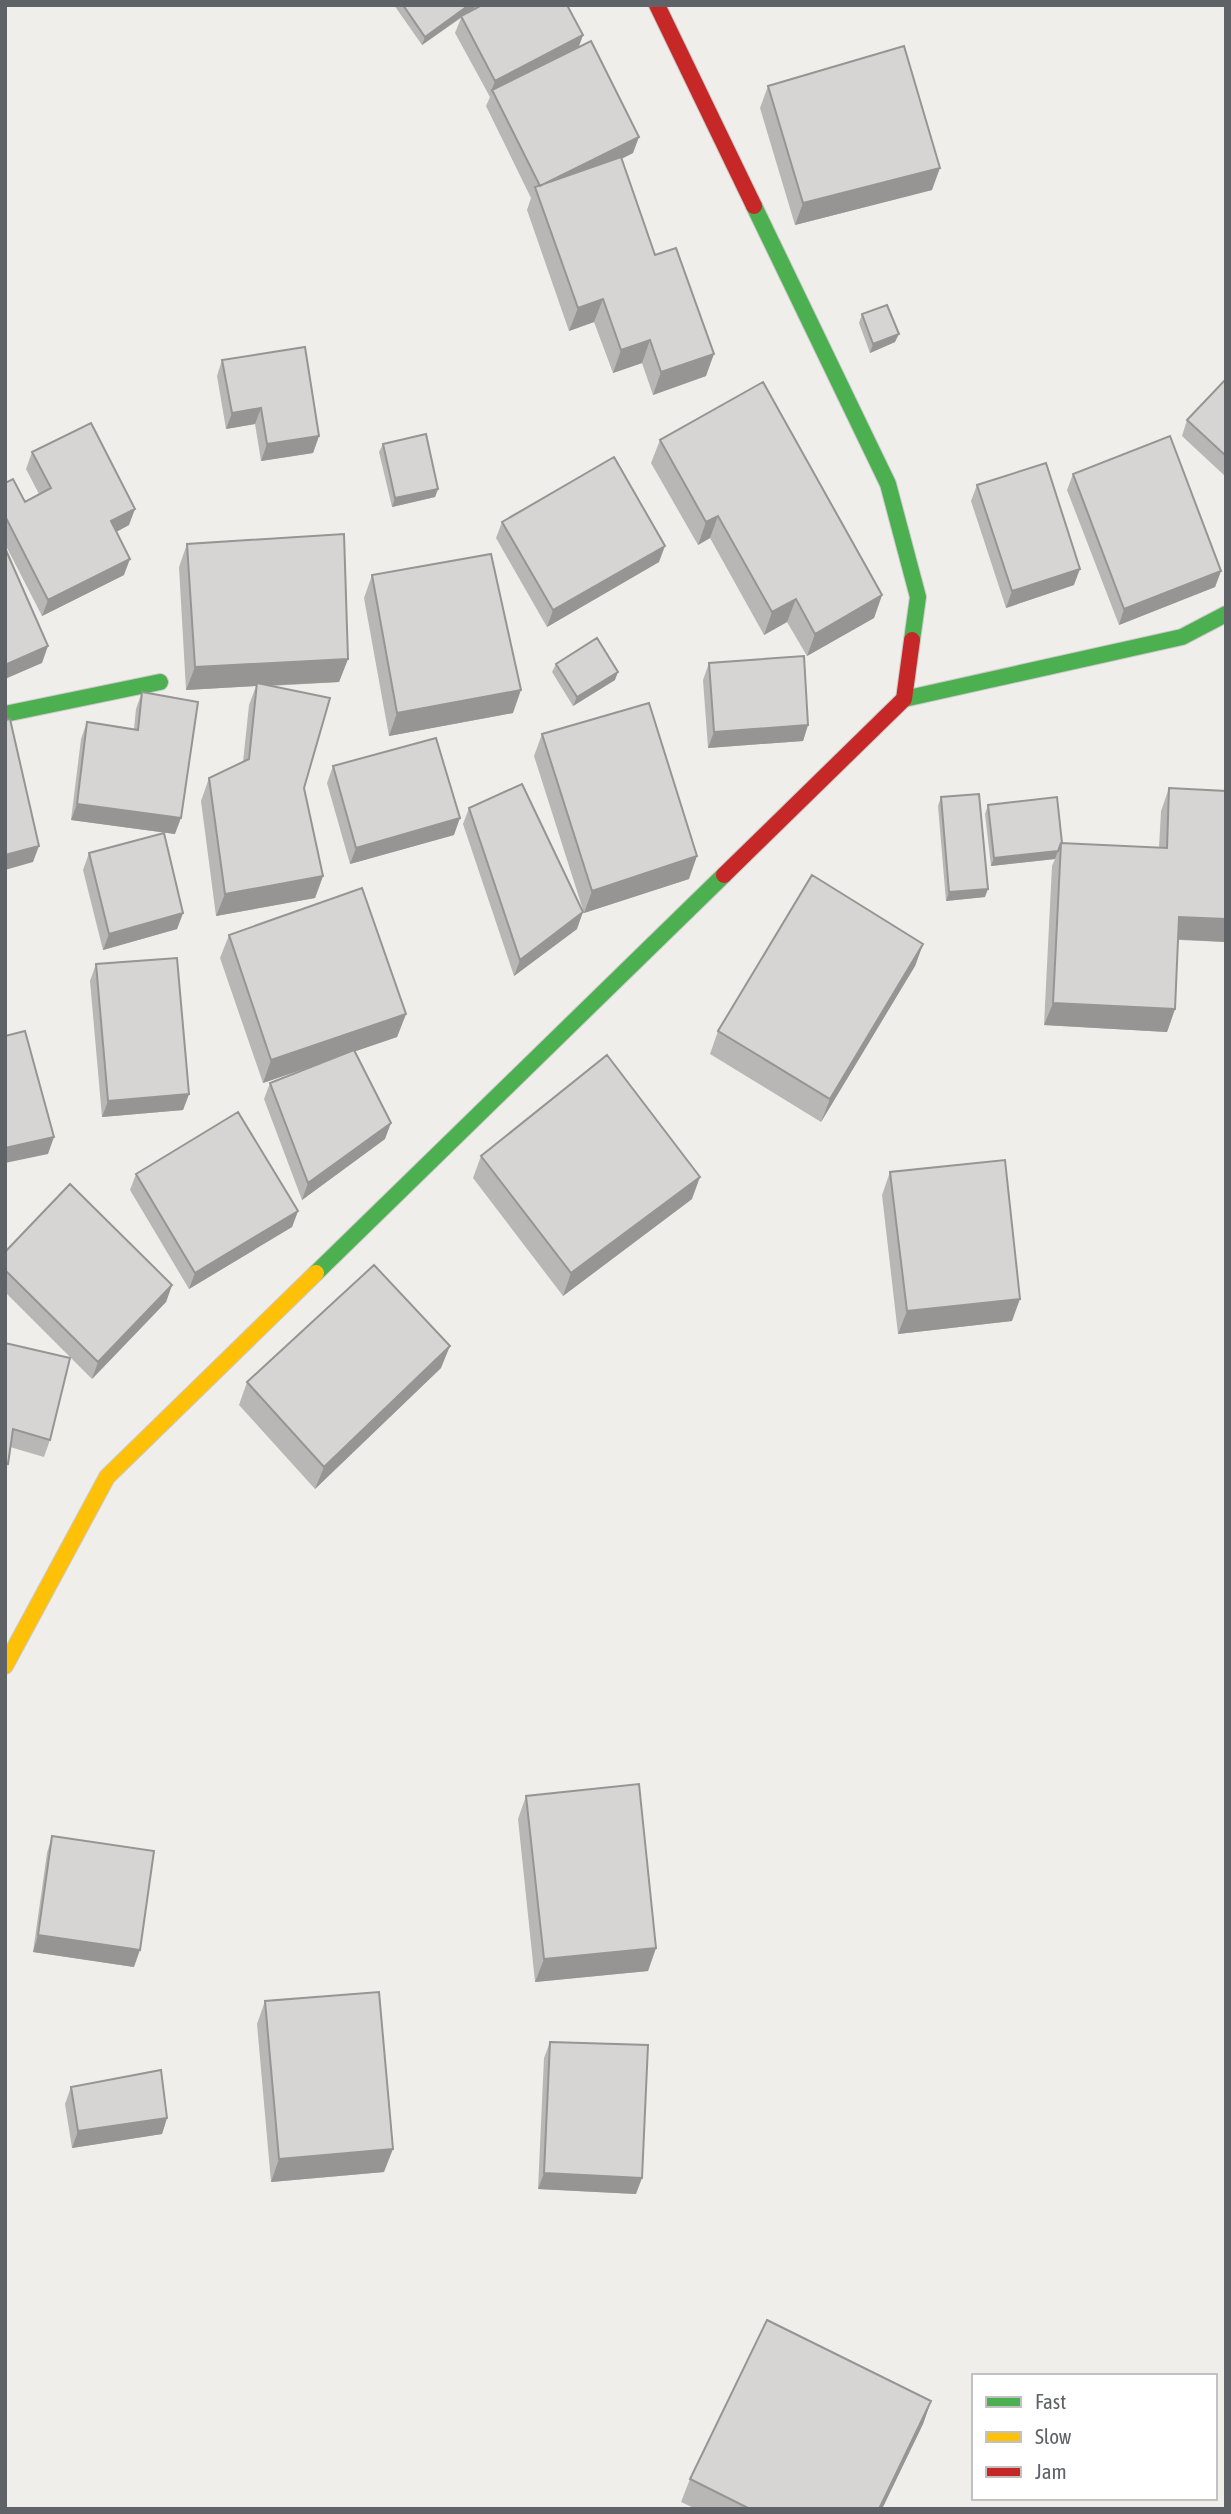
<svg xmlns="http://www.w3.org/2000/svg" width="1231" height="2514" viewBox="0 0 1231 2514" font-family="'Asap Condensed',sans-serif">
<rect width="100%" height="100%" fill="#efeeea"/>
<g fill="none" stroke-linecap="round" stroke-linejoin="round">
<g stroke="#cacacb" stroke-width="18">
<path id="fast" d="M754,206L888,484L918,597L912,640
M904,699L1182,637L1226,614
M5,714L160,682
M316,1273L724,875"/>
</g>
<g stroke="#cacacb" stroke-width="18">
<path id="slow" d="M5,1666L107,1477L316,1273"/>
</g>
<g stroke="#cacacb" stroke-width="18">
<path id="jam" d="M657,5L754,206
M724,875L904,699L912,640"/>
</g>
<use href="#fast" stroke="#4caf50" stroke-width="16"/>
<use href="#slow" stroke="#ffc107" stroke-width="16"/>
<use href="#jam" stroke="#c62828" stroke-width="16"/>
</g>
<path fill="#b8b7b5" d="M394,5H478L466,14L583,35L578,47L633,153L621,159L655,255L706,376L653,395L642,363L613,373L594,322L569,331L527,210L531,198L486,106L490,97L455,33L461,18L422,45Z
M768,86L932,190L795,225L760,108Z
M862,314L895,342L870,353L859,323Z
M222,360L319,436L313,453L261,461L255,424L226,429L217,376Z
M1226,379V477L1182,436L1187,420Z
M660,440L882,595L874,618L807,656L787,622L764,635L710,538L698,545L651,463Z
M383,444L438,489L435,497L392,507L379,452Z
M32,452L129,525L116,532L124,575L42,616L5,544V483L25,502L39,494L26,469Z
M1073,474L1221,571L1215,587L1119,625L1067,490Z
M977,485L1074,585L1006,608L971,501Z
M502,522L659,562L547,627L496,538Z
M187,544L348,659L339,682L271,686L304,788L323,876L315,898L216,916L201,801L209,778L243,762L249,705L256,686L186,690L179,567Z
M372,575L513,713L389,736L364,598Z
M709,663L808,725L803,741L708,748L703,680Z
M556,664L615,680L573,706L552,672Z
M1226,664V687L1224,670Z
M142,692L175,834L71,820L81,739L87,722L134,729L136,709Z
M542,734L689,879L584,913L534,756Z
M333,766L454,835L350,864L327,783Z
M1169,788L1226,791V942L1178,940L1175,1009L1167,1032L1044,1025L1052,866L1055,859L991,866L985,814L988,805L1062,843L1159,848L1161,811Z
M941,797L985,897L946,901L938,806Z
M469,808L577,929L514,976L463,824Z
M89,853L183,913L177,929L103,950L83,870Z
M229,935L406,1014L397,1037L355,1051L385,1139L302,1200L264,1099L270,1083L318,1064L263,1083L220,958Z
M923,944L915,966L821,1122L710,1054L718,1031Z
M96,964L189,1094L183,1110L102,1117L90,981Z
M481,1156L692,1199L563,1296L473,1178Z
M890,1172L1012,1321L898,1334L882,1195Z
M136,1174L298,1211L292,1227L189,1289L130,1190Z
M5,1252L172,1285L166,1302L92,1379L5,1292Z
M5,1343L50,1440L44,1457L10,1447L8,1464L5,1471Z
M441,1368L315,1489L239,1405L247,1382Z
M526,1796L656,1948L648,1971L535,1982L518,1819Z
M52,1836L134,1967L33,1952L47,1853Z
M265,2001L384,2172L271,2182L257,2024Z
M550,2042L636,2194L538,2189L544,2058Z
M71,2087L167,2118L162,2134L72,2148L65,2104Z
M931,2401L923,2424L882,2509H696L681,2502L690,2479Z"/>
<path fill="#969594" d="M469,5H478L422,45L425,37Z
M583,35L577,52L492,90L489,97L495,81Z
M639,137L633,153L540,200V186Z
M940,168L932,190L795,225L803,203Z
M603,299L594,322L569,331L578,308Z
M899,334L895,342L870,353L873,344Z
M650,340L642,363L613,373L621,350Z
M714,354L706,376L653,395L661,372Z
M261,408L255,424L226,429L232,413Z
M319,436L313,453L261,461L267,444Z
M438,489L435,497L392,507L395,498Z
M135,509L129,525L105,538L111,521Z
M718,516L710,538L698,545L706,522Z
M665,546L659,562L547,627L553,610Z
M130,559L124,575L42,616L48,600Z
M1080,569L1074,585L1006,608L1012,591Z
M1221,571L1215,587L1119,625L1124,609Z
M882,595L874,618L807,656L815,634Z
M796,599L787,622L764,635L772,612Z
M48,646L42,663L5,679V665Z
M348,659L339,682L257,686V683L256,686L186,690L195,667Z
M618,672L615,680L573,706L577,697Z
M521,690L513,713L389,736L397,713Z
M808,725L803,741L708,748L714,732Z
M77,804L181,818L175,834L71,820Z
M460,818L454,835L350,864L356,848Z
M39,846L33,862L5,870V855Z
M1058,851L1055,859L991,866L994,858Z
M697,856L689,879L584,913L592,891Z
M323,876L315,898L216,916L225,894Z
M988,889L985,897L946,901L949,892Z
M583,912L577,929L514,976L520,960Z
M183,913L177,929L103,950L109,934Z
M1179,917L1226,919V942L1171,939Z
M923,944L915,966L821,1122L830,1099Z
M1053,1003L1175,1009L1167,1032L1044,1025Z
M406,1014L397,1037L263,1083L271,1060Z
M189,1094L183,1110L102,1117L108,1101Z
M391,1123L385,1139L302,1200L308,1183Z
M54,1137L48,1154L5,1163V1148Z
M700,1177L692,1199L563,1296L571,1273Z
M298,1211L292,1227L189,1289L195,1273Z
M172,1285L166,1302L92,1379L98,1362Z
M1020,1299L1012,1321L898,1334L907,1311Z
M450,1346L441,1368L315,1489L324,1467Z
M38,1935L140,1950L134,1967L33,1952Z
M656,1948L648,1971L535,1982L544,1959Z
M167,2118L162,2134L72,2148L78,2131Z
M393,2149L384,2172L271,2182L279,2159Z
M544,2173L642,2178L636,2194L538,2189Z
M931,2401L923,2424L882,2509H879Z"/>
<path fill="#d6d5d3" stroke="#969594" stroke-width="2" d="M403,5H469L425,37Z
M482,5H567L583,35L495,81L461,16Z
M591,41L639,137L540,186L492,90Z
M904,46L940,168L803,203L768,86Z
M621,157L655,255L676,248L714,354L661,372L650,340L621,350L603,299L578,308L535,187Z
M887,305L899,334L873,344L862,314Z
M305,347L319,436L267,444L261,408L232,413L222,360Z
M1226,379V456L1187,420Z
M763,382L882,595L815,634L796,599L772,612L718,516L706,522L660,440Z
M91,423L135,509L111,521L130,559L48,600L5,516V483L13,479L25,502L51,488L32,452Z
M426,434L438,489L395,498L383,444Z
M1170,436L1221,571L1124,609L1073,474Z
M614,457L665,546L553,610L502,522Z
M1046,463L1080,569L1012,591L977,485Z
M344,534L348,659L195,667L187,544Z
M5,548L48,646L5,665Z
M491,554L521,690L397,713L372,575Z
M597,638L618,672L577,697L556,664Z
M804,656L808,725L714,732L709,663Z
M257,683L330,698L304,788L323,876L225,894L209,778L249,759Z
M142,692L198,702L181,818L77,804L87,722L138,730Z
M649,703L697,856L592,891L542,734Z
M10,719L39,846L5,855V720Z
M436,738L460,818L356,848L333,766Z
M522,784L583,912L520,960L469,808Z
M1169,788L1226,791V919L1179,917L1175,1009L1053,1003L1061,843L1167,848Z
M979,794L988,889L949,892L941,797Z
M1057,797L1062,843H1061L1058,851L994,858L988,805Z
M164,833L183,913L109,934L89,853Z
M812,875L923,944L830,1099L718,1031Z
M362,888L406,1014L271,1060L229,935Z
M177,958L189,1094L108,1101L96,964Z
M25,1031L54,1137L5,1148V1036Z
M354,1050L391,1123L308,1183L270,1083Z
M607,1055L700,1177L571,1273L481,1156Z
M238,1112L298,1211L195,1273L136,1174Z
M1005,1160L1020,1299L907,1311L890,1172Z
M70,1184L172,1285L98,1362L5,1270V1252Z
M374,1265L450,1346L324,1467L247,1382Z
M5,1343L70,1358L50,1440L13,1429L8,1464L5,1463Z
M639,1784L656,1948L544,1959L526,1796Z
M52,1836L154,1851L140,1950L38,1935Z
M379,1992L393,2149L279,2159L265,2001Z
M550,2042L648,2045L642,2178L544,2173Z
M161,2070L167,2118L78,2131L71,2087Z
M767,2320L931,2401L879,2509H750L690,2479Z"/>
<rect width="1231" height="2514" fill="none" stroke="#5f6368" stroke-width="14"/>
<rect x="972" y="2374" width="245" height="126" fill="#ffffff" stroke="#bfc1c3" stroke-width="2"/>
<rect x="986" y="2397" width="35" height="10" fill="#4caf50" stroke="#bfc1c3" stroke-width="2"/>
<text x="1035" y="2409" font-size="21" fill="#5f6368">Fast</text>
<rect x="986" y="2432" width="35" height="10" fill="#ffc107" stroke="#bfc1c3" stroke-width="2"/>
<text x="1035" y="2444" font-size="21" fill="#5f6368">Slow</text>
<rect x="986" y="2467" width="35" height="10" fill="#c62828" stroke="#bfc1c3" stroke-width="2"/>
<text x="1035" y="2479" font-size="21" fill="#5f6368">Jam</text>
</svg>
